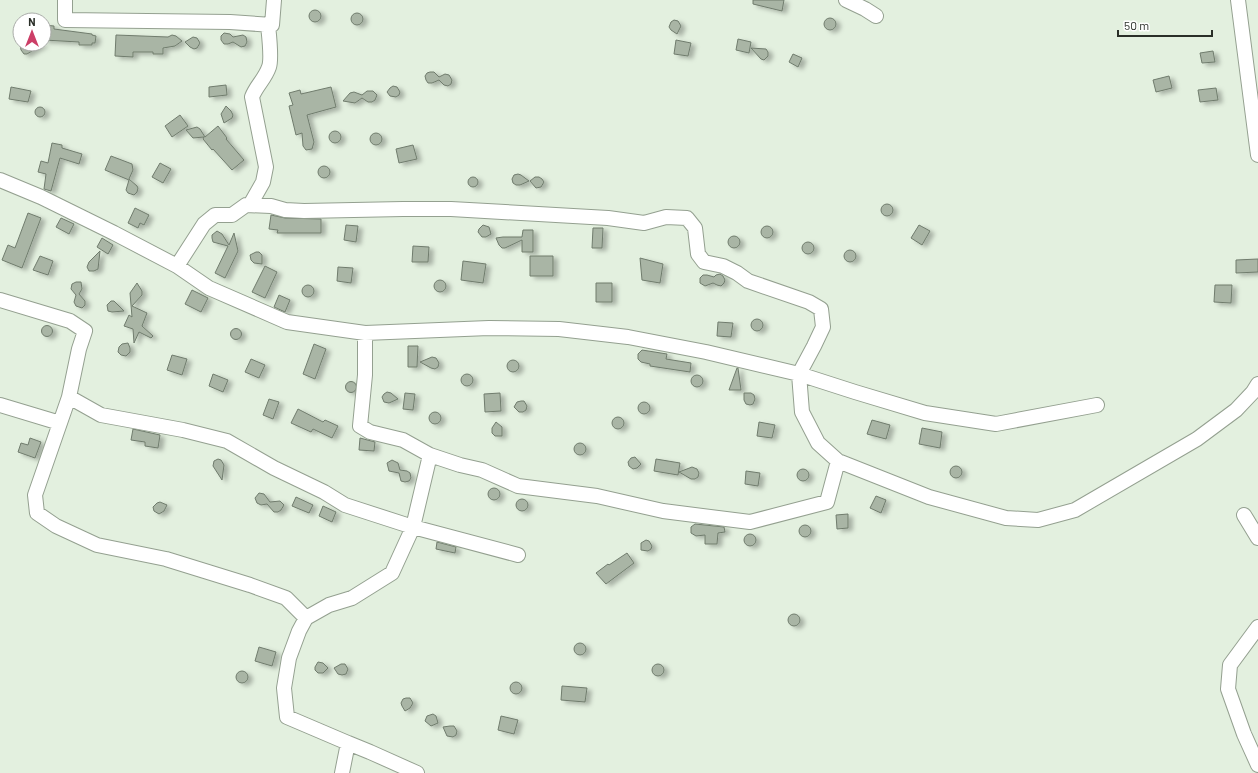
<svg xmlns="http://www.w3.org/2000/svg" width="1258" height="773" viewBox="0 0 1258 773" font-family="Barlow,sans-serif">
<defs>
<filter id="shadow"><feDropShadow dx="4.5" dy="2.5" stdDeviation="2" flood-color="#0004"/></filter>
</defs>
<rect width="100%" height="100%" fill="#e3f0df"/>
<path fill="#a9b5a5" stroke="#707c6d" filter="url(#shadow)" d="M753,0H784L782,11L753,4Z
M309 16a6 6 0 1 1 12 0a6 6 0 1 1-12 0Z
M351 19a6 6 0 1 1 12 0a6 6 0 1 1-12 0Z
M824 24a6 6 0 1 1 12 0a6 6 0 1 1-12 0Z
M674,20L678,21L681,26L677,34L671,30L669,27L671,22Z
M44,25L54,26V29L92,34V35L96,36L95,43H92V45H79V42L44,40Z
M224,33L230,34L233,37L243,35L246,37L247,42L245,46L241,47L233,42L228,44H224L221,40V36Z
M116,35L168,37L172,35L176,36L182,41L175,46L163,48V54H153V52H133V57L115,56Z
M193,37L197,38L200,43L197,48L194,49L190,47L185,42Z
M738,39L751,42L749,53L736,50Z
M676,40L691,43L688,56L674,54Z
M20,44H44L27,54H24L21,50Z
M751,48L766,49L768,52V56L764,60L761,59Z
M1213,51L1215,62L1202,63L1200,53Z
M793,54L802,58L798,67L789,62Z
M430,72H434L439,77L445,74L449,75L452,80L451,84L448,86L444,85L439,80L432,83H428L426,80L425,76L427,73Z
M1169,76L1172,88L1156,92L1153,80Z
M226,85L227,95L209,97V87Z
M393,86L397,87L400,92L399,95L396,97L390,96L387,92L390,88Z
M11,87L31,91L28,102L9,99Z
M331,87L336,107L307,115L314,142L312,149L306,150L303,146L302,133L296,135L289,106L293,105L289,93L300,90L301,94Z
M1216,88L1218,100L1200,102L1198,90Z
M367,91H373L377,95L375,100L372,102H368L362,98L355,103L343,101L350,93L354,92L362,95Z
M226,106L231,111L233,115L232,118L224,123L221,114Z
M35 112a5 5 0 1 1 10 0a5 5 0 1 1-10 0Z
M180,115L188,126L172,137L165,126Z
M218,126L227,138L226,139L244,160L232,170L213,149L212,150L203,139L204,137L193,138L186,130L197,127L200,129L205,137Z
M329 137a6 6 0 1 1 12 0a6 6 0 1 1-12 0Z
M370 139a6 6 0 1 1 12 0a6 6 0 1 1-12 0Z
M52,143L62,145V148L82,154L79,164L60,158L51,191L44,189L46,174L38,172L41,161L48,163Z
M413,145L417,159L399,163L396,149Z
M111,156L132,164L133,170L129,179L137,186L138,188L137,192L134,195L128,193L126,190L129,180L105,170Z
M160,163L171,169L163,183L152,177Z
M318 172a6 6 0 1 1 12 0a6 6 0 1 1-12 0Z
M518,174L521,175L529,181L520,185H516L513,183L512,179L514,175Z
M468 182a5 5 0 1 1 10 0a5 5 0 1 1-10 0Z
M535,177H539L542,179L544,182L541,187L536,188L530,181Z
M881 210a6 6 0 1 1 12 0a6 6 0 1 1-12 0Z
M135,208L149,215L144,225L140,223L138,228L128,223Z
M28,213L41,218L22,268L2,260L8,245L15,248Z
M271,215L285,218L321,219V233H277L278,230L269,229Z
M61,218L74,224L69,234L56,227Z
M346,225L358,226L356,242L344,240Z
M483,225L489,227L491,234L486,237H482L478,232L479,229Z
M919,225L930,231L922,245L911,238Z
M761 232a6 6 0 1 1 12 0a6 6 0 1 1-12 0Z
M593,228H603L602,248H592Z
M523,230H533V252H522V240L505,248H502L499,245L496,238L503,237H522Z
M217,231L222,234L229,245L234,233L238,251L225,278L215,273L228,246L213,242L212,238V235Z
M728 242a6 6 0 1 1 12 0a6 6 0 1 1-12 0Z
M102,238L113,245L108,254L97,247Z
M802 248a6 6 0 1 1 12 0a6 6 0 1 1-12 0Z
M413,246L429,247L428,262H412Z
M844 256a6 6 0 1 1 12 0a6 6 0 1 1-12 0Z
M100,251L98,269L94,271H89L87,267L89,262Z
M256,252H259L262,255V264L254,263L251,260L250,255Z
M40,256L53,261L48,275L33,270Z
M530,256H553V276H530Z
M640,258L663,264L660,283L642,280Z
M1258,259V272L1236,273V260Z
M463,261L486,264L483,283L461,280Z
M265,266L277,272L265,298L252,292Z
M338,267L353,268L351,283L337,281Z
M720,274L723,276L725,280L724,283L721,286L717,285L713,283L705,286L700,283V278L703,275H707L714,277L716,275Z
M434 286a6 6 0 1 1 12 0a6 6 0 1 1-12 0Z
M76,282H81L82,289L79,294L85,301V305L82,308L76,306L74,302L76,295L71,289L72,284Z
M137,283L142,291V295L132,306L147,313L142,326L153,336L151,338L139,332L134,343L133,329L124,326L129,315L132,317L130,293Z
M596,283H612V302H596Z
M1215,285H1232L1231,303L1214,302Z
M302 291a6 6 0 1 1 12 0a6 6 0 1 1-12 0Z
M192,290L208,298L201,312L185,304Z
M279,295L290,300L285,312L274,307Z
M111,301H114L124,311L112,312L108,311L107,305Z
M751 325a6 6 0 1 1 12 0a6 6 0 1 1-12 0Z
M718,322L733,323L731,337L717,336Z
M41.5 331a5.5 5.5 0 1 1 11 0a5.5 5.5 0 1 1-11 0Z
M230.5 334a5.5 5.5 0 1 1 11 0a5.5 5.5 0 1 1-11 0Z
M128,343L130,348V352L126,356L121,355L118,352L119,347L122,344Z
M314,344L326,349L315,379L303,374Z
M408,346H418L417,367H408Z
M642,350L667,354L666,359L691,363L690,372L650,366V364L641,362L638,359V354Z
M172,355L187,359L182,375L167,370Z
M432,357L436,358L439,363L438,367L435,369L431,368L420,362Z
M251,359L265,365L259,378L245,372Z
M507 366a6 6 0 1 1 12 0a6 6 0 1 1-12 0Z
M737,368H738L741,390H729Z
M213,374L228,380L223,392L209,386Z
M461 380a6 6 0 1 1 12 0a6 6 0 1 1-12 0Z
M691 381a6 6 0 1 1 12 0a6 6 0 1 1-12 0Z
M345.5 387a5.5 5.5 0 1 1 11 0a5.5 5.5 0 1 1-11 0Z
M387,392L391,393L398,399L389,403L384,402L382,397L384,394Z
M405,393L415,394L413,410L403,409Z
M500,393L501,411L485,412L484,394Z
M744,393H751L754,395L755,399L753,404L750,405L746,404L744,400Z
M269,399L279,402L273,419L263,415Z
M521,401H524L527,406L526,410L523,412H519L514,407L517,402Z
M638 408a6 6 0 1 1 12 0a6 6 0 1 1-12 0Z
M298,409L323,422L325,420L338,426L332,438L313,429L311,432L291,423Z
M429 418a6 6 0 1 1 12 0a6 6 0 1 1-12 0Z
M612 423a6 6 0 1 1 12 0a6 6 0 1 1-12 0Z
M872,420L890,425L886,439L867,434Z
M496,422L502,427V436H495L492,433V428Z
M759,422L775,425L772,438L757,436Z
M922,428L942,432L940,448L919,444Z
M133,429L160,435L158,448L145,446V442L131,440Z
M30,438L41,442L35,458L18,452L21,443L28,445Z
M360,438L375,442L374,451L359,450Z
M574 449a6 6 0 1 1 12 0a6 6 0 1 1-12 0Z
M635,457L641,464L637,468L633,469L629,466L628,462L631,458Z
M218,459L221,460L224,465L222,480L213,466L214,461Z
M656,459L680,463L678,475L654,471Z
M392,460L398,463L400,470L407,471L410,473L411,478L409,481L405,482L401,481L399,473L389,471L387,463Z
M950 472a6 6 0 1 1 12 0a6 6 0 1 1-12 0Z
M692,467L697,469L699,473L698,477L695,479H691L679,472Z
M797 475a6 6 0 1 1 12 0a6 6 0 1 1-12 0Z
M746,471L760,473L758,486L745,484Z
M488 494a6 6 0 1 1 12 0a6 6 0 1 1-12 0Z
M259,493L264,494L270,502L280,501L284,505L281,510L278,512H274L267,504L261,505L257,503L255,498Z
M876,496L886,500L881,513L870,508Z
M296,497L313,505L309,513L292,506Z
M516 505a6 6 0 1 1 12 0a6 6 0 1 1-12 0Z
M160,502L167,505L164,511L159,514L154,511L153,507L157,503Z
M323,506L336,512L332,522L319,516Z
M848,514V528L837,529L836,515Z
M695,524L724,527L725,532L718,533L717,544H705V535L696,536L691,533V527Z
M799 531a6 6 0 1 1 12 0a6 6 0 1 1-12 0Z
M744 540a6 6 0 1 1 12 0a6 6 0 1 1-12 0Z
M646,540L649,541L652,546L651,549L648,551L641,550V543Z
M437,542L456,547L455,553L436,549Z
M627,553L634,563L606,584L596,573L608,564L609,565Z
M788 620a6 6 0 1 1 12 0a6 6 0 1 1-12 0Z
M574 649a6 6 0 1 1 12 0a6 6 0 1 1-12 0Z
M259,647L276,652L272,666L255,661Z
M318,662L323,663L328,668L323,673H318L315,670V667Z
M341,664H345L348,669L346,674L342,675L338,674L334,668Z
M652 670a6 6 0 1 1 12 0a6 6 0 1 1-12 0Z
M236 677a6 6 0 1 1 12 0a6 6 0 1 1-12 0Z
M510 688a6 6 0 1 1 12 0a6 6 0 1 1-12 0Z
M562,686L587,688L585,702L561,700Z
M406,698H410L413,703L410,708L405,711L402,706L401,703L403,699Z
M433,714L436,716L438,723L431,726L425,721L427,716Z
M501,716L518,720L514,734L498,730Z
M450,726H454L457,731L456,735L453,737L447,736L443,727Z"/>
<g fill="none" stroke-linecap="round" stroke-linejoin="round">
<g stroke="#94a090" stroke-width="16">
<path id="minor" d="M65,0V20L230,22L272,25L274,0
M846,0L865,9L876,16
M1238,0L1258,155
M0,180L41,197L114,233L177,266L209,288L287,322L365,333L489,328L559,329L628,337L706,352L799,374L855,392L925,413L996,424L1097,405
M250,205L263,182L266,167L252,97C256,86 265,79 269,67C272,59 269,35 268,25
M177,266L204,224L215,215H232L246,205L271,206L285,210L304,211L403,209H451L608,218L644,223L666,217L687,218L695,228L698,254L704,262L723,266L737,273L748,281L809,302L821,309L823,327L814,346L799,374L802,412L818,443L838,461L929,497L1006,518L1038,520L1075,510L1197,439L1236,410L1253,392L1258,384
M0,300L70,321L85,331L79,349L69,397L101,415L183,430L227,441L274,468L324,492L345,505L413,527L518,555
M365,333V375L360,426L370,432L403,440L430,455
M69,397L35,495L37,513L56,526L97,545L166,559L250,585L286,598L306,618
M0,405L60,423
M1244,515L1258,538
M1258,627L1230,665L1228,689L1244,734L1258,765
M348,743L370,752L417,773
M342,773L348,743L287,717L284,688L289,658L299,631L306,618L329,605L352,598L392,573L413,527L430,455L460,465L482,470L518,486L597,496L663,511L750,522L827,502L838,461"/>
</g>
<use href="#minor" stroke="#fff" stroke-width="14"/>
</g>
<g transform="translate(32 32)"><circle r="19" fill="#ffffff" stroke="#aaaca9"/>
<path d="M0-3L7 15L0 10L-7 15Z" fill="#cc3e67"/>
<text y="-6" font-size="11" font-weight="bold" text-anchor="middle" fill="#2a2f28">N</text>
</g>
<path d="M1118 30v6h94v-6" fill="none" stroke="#2a2f28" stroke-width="2"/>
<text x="1124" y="30" font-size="12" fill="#2a2f28" stroke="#ffffff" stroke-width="3" paint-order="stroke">50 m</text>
</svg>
